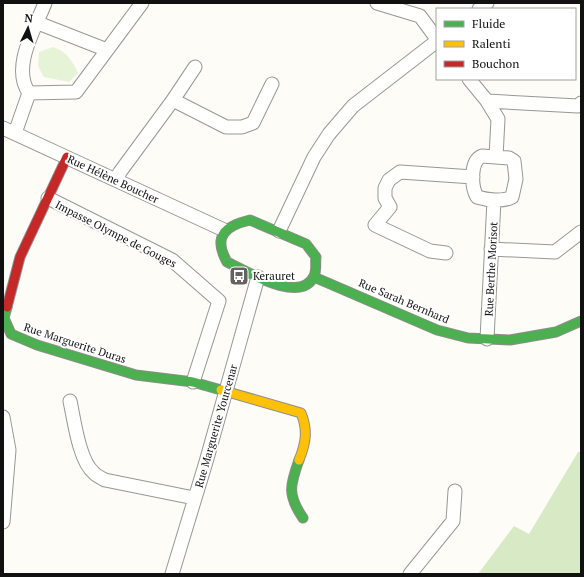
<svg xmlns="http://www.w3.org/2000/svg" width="584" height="577" viewBox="0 0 584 577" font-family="'PT Serif',serif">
<rect width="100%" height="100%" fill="#fdfcf7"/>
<path fill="#e7f3d7" d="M53,47C67,52 72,60 78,73L69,82L44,77L38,66L39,52Z"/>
<path fill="#d8eac5" d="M578,452H581V574H478L514,526L529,534Z"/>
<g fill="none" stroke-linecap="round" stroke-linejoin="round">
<g stroke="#979795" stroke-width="15">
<path id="street" d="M377,3L420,16L437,39
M479,9L487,3
M38,23L107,50
M469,79L487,101L498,119L496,157
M29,93L76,92L142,3
M29,93C11,67 35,29 45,3
M173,100L195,67
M487,101L578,106L581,103
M3,128L224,230
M15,133L29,93
M482,156L509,158L514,161L516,179L512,197C503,202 487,200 477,197C471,186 470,161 482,156Z
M116,180L120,172L173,100L226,127H242L253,123L272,84
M48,198L172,260L219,301L193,382
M279,231L314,157L329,134L353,106L437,41
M491,249L555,252L581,232
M446,253L430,251L375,225L390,207L385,198V188L389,180L400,172L473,177
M487,339L494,200
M70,401C74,419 79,461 94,473C97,476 101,478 105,480L194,498
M3,417L9,450L3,522
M172,574L206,462L258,277
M410,574L453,521L455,491"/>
</g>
<g stroke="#8e8d8b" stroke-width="11">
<path id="fast" d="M250,220L306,244L316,257C315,263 317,270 314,276C301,305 246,271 227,262C213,237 224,226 250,220Z
M314,277L437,330L468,338L510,340L556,332L581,321
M7,307L4,318L11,334L37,345L136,375L193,382L221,390
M299,460C290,485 287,495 303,518"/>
</g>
<g stroke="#8e8d8b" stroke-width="11">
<path id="slow" d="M221,390L301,413C308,430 306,443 299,460"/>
</g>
<g stroke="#8e8d8b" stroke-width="11">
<path id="jam" d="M7,307L20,257L67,157"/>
</g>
<use href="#street" stroke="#fffffe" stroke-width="13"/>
<use href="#fast" stroke="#4caf50" stroke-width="9"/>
<use href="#slow" stroke="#ffc107" stroke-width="9"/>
<use href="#jam" stroke="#c62828" stroke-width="9"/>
</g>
<defs>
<g id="bus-square" transform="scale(1)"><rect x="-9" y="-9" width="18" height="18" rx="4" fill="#646362" stroke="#fff"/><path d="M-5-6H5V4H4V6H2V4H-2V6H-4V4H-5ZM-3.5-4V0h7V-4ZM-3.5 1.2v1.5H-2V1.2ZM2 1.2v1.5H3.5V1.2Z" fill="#fff"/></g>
</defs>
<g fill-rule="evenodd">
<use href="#bus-square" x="239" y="276"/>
</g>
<g text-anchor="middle" stroke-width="4" stroke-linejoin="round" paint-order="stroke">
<g font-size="11" fill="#111" stroke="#fff">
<text transform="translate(113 179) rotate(25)" y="4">Rue Hélène Boucher</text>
<text transform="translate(116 234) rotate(27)" y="4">Impasse Olympe de Gouges</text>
<text transform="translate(491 269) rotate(-87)" y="4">Rue Berthe Morisot</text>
<text transform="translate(404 301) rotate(23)" y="4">Rue Sarah Bernhard</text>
<text transform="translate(75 343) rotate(18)" y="4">Rue Marguerite Duras</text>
<text transform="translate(216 426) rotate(-74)" y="4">Rue Marguerite Yourcenar</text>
</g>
<g font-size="11" fill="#111" stroke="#fff" text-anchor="start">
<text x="253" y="280">Kerauret</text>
</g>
</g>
<rect width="584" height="577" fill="none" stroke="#111111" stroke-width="8"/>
<rect x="436" y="8" width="140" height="72" fill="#ffffff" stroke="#a0a0a0"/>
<rect x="444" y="21" width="20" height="6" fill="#4caf50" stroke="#a0a0a0"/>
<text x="472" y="28" font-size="12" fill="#111111">Fluide</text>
<rect x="444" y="41" width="20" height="6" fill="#ffc107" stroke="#a0a0a0"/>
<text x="472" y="48" font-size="12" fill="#111111">Ralenti</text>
<rect x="444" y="61" width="20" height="6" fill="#c62828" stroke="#a0a0a0"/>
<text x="472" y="68" font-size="12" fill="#111111">Bouchon</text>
<g transform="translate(28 28) rotate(5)" stroke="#ffffff" stroke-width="3" paint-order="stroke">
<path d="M0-3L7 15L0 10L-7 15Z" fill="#111111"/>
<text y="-6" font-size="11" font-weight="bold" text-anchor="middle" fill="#111111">N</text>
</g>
</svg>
